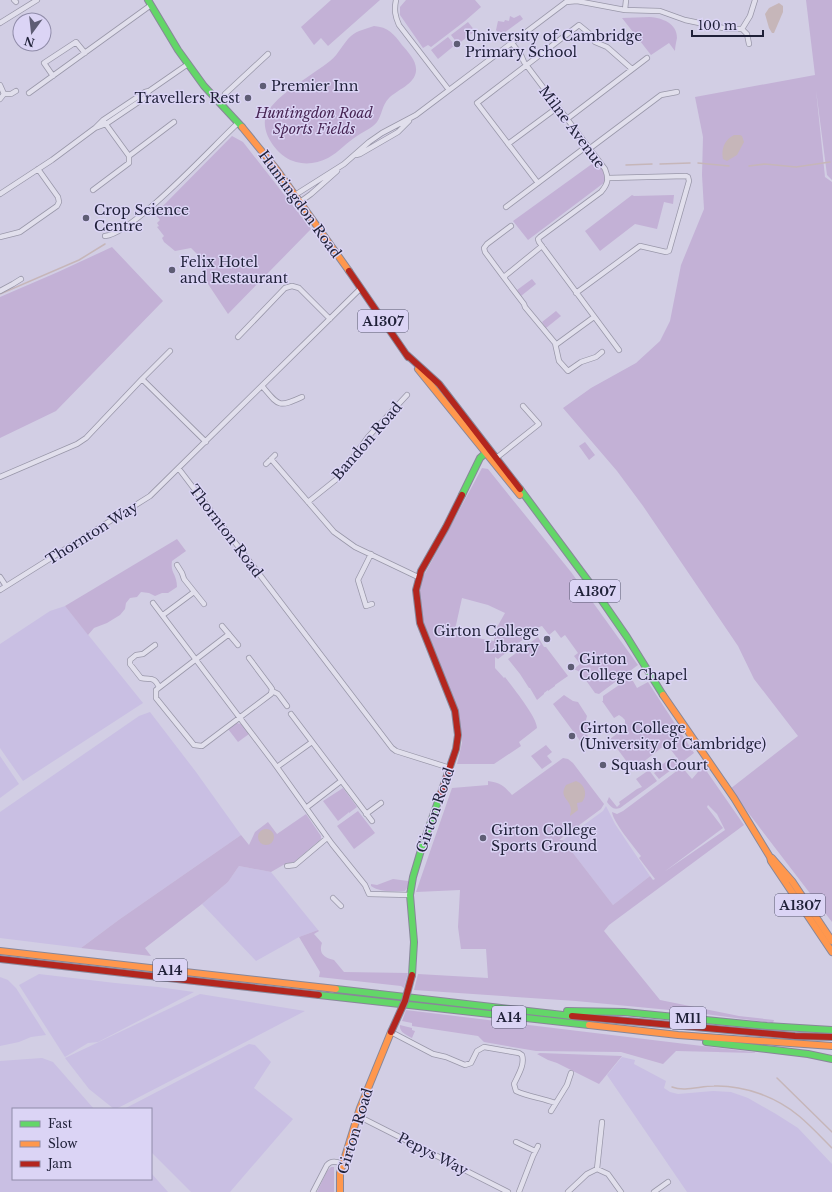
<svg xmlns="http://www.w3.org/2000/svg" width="832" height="1192" viewBox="0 0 832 1192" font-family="'Libre Baskerville',serif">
<rect width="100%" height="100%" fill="#d2cee4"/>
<path fill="#c9bfe3" d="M65,606L143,703L23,781L0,748V644L50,611Z
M150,712L196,772L241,835L120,919L81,948L0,938V812L139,716Z
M0,756L19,784L0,798Z
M606,806L615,824L650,876L613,905L563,840L603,811Z
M239,866L271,872L318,930L299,937L256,961L202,904L228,882Z
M39,974L115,983L158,987L194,992L98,1042L88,1043L65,1057L19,985Z
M0,977L8,980L16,988L46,1035L31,1037L19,1042L0,1046Z
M200,994L305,1011L116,1109H114L89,1089L65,1058Z
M249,1044L255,1045L271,1062L254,1088L293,1119L230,1192H191L151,1152V1109H124Z
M622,1057L635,1060L634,1064L666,1081L664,1088L670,1092L678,1094L713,1091L731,1092L748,1098L776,1114L798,1128L832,1164V1192H687L607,1075Z
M42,1058L53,1062L94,1109H13V1179H151V1173L168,1192H0V1061Z"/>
<path fill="#c3b1d6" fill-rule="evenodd" d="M331,0H380L328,46L321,38L314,45L301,27Z
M406,0H475L481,7L465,21L431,47L428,45L423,48L400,15V7Z
M806,0H832V180L827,175L816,90L825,177L832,182V922L730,789L798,736L754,679L738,646L643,506L617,471L563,408L591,388L636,363L660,341L670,321L681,265L704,209L702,175L703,137L695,97L815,75Z
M520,15L523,19L500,36L496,30L498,21L504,22L505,20L509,21L510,16L514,18Z
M650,17C662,18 677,23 677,38C676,43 675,47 675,51L669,43L651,55L622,18Z
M468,22L475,31L458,44L451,35Z
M374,26C388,27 394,34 402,45C408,52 417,61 416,71C415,84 397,90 389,98C382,105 382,115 377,122C371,129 364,131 357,136C347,142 339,152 328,158C318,163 307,165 296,162C278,158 258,131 267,113C276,95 314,74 330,61C339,54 343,43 351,36C358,30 366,29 374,26Z
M448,37L455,45L438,59L431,50Z
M232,136L243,142L311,229L228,314L202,275L201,258L191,248L175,251L164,242L162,238L164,236L157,227L159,226L157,223L160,220L155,214Z
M596,161C603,168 606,172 605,182L528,240L513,221Z
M632,195L634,196L674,195L673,204L664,202L657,229L635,224L600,251L585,231Z
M112,247L163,301L56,411L0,438V297L58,272Z
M532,279L536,284L521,296L517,290Z
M556,311L561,316L546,328L542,322Z
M585,442L595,455L589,460L579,446Z
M482,468L488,469L500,484L571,572L638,665L599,694L595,693L580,672L574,669L580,664L574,656L578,653L565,635L561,638L555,630L549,635L542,626L539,627L498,659L495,657V668L504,678L505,677C513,688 537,717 537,728L519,742L521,746L494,764H457L462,743L461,729L455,702L424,623L420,606V590L422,579ZM462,598L488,605L505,613L496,629L494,641L454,634Z
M177,539L186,551L172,561C170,573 177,574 177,587L168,593H162L155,596L149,593L141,592L137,597L130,598L126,603L125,609L120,615L107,623L94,628L88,635L65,606Z
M538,637L544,647H546L568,676L555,685V686L548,691V690L544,693V694L537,700L530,688H529L520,674L508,659Z
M625,681H633L637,688L648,682L694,753L681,763L668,746L665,745L633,770L610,739L618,733L619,730L625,725V720L622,717L619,715L614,718L602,701H603V696Z
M564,695L573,701L578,702L587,716L586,720L593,729L587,733L588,737L581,742L553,704Z
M236,723L242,724L249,734L238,742L228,729Z
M546,745L552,752L547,756L552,762L542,769L531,756Z
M673,757L679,764L659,779L654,773L658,770L657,768Z
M563,758L568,759L573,763L604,804L601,809L559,840H563L613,905L650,876L653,880L655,879L639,858L641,856C634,847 613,822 612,812L617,814L623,811L682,767L692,779L703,766L744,825L609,925L604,931L660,1000L739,1016L774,1020L773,1023L690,1012L576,1001L414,990L418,974L488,978L486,949H461L458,927L460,890L416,892L452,788L488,785V781C501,783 504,786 512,795ZM708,805L717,814L725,830L664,872L723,828L707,807Z
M649,770L657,781L620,808C613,810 611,807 607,802L609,797L617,807L620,804L619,802L637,789L642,787L636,779Z
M343,788L357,807L349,813L348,812V813L338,821L323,801Z
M358,811L375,833L354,849L337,826Z
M306,814L321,836V839L294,862L285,864L271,872L239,866L228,882L202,904L145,948L151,956L81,948L120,919L241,835L249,845L255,832L268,822L277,834Z
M393,879L408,881L409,885L405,891C394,891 381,893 371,886V884L377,885Z
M318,930L319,931L314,934L322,943C318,954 325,958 334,960L344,972L408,973L404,988L401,986L319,977L320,972L299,937Z
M406,1010L760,1053L676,1051L663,1064L621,1052L536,1051L484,1042L478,1036L412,1026V1023L402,1021Z
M400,1025L412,1028V1030L415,1031L412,1038C406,1035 399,1032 400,1025Z
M540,1053L622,1056L599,1084L557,1063L548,1060L537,1054Z
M331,1167H334V1192H317L327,1171Z"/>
<path fill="#c6b6b9" d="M779,3L783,6V12L774,33H772L769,28L765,14L769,8Z
M734,135H740L742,136L744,142L737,155L727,161L723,159C721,150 724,140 734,135Z
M576,781C585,784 588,795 582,802L577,803L578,810L570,816C570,814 571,812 571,810C571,799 558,798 566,785Z
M258 837a8 8 0 1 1 16 0a8 8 0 1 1-16 0Z"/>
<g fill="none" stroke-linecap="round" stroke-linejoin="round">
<path stroke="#c6b6b9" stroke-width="1.5" d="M698,163L729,166
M660,164L690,163
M626,165L652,164
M749,166L765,164L796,167L830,162
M0,294L79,260L105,244
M777,1078L832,1132
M672,1087C685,1092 700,1086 714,1086C744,1085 776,1097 799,1116C811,1126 821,1137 832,1148"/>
<g stroke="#9997a9" stroke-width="6">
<path id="street" d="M14,0L16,2
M396,0C394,10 395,16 399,25L449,90
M625,10L626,0
M0,23L37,0
M742,29L747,34L749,44
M512,43L521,55L524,62L605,169C609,179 608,184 601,192L540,237L538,239L539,242L619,350
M53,76L44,63L76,42L85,53
M0,85L4,94L0,99
M29,93L151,5
M4,94H11L16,91
M225,94L268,54
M567,119L647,58
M96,127L103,120L145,92L149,91L188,64
M508,144L558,107
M589,149L661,95L677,92
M356,155L360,154L398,132L409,121
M129,156L174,122
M538,183L477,103L579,25L590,34L595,42L607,47L632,69
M93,190L129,163V156L105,123
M0,194L52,160L95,128L106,124L146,97L149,91
M295,195L344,164L369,142L382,133L416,115L566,2L577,1L625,10L660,11L685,20L728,29H742L750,16L755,0
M300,202L311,194L337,171
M506,207L587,146
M105,236C133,234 214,145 238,123
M0,237L20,232L57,206L59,202L58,197L38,169
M542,246L505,276V279L524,304L525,307L555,343L557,344L594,317
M505,279L485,252L484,248L487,244L511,226
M0,291L13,284L21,279
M576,293L640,246L666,252L669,251L689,181L688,177L686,176L608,178
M238,337L285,288L292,286L299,288L330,319
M555,343L559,361L568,371L581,362L596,357L602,352
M142,379L170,351
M262,386C279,406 278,408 302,397
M271,459L334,532L355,547L418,577
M495,459L539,424L523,406
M266,464L275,455
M179,469L392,748L396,751L450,768
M0,477L77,444L86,438L142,379L206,442
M308,502L338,478L368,437L407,395
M371,554L358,580L366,606L372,604
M177,565L182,573L184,579L204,604
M0,577L6,586
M0,590L150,496L361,288
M153,603L274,763L332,844L365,885L369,894L410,895
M163,615L194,592
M222,626L238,645
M229,634L156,690V698L194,745L202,746L271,694L272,689L270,686L249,658
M155,645L143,654L136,655L130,660V664L141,678C151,680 154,676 159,687
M272,691L278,694L287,706
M291,714L372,821
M277,767L312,742
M306,808L341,781
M366,814L381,803
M287,866L295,865L327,838
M333,898L341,906
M391,1032L433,1054L446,1057L465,1065L471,1063L477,1051L484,1047L519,1053L522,1055C525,1065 518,1075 514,1084L516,1091C529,1097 542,1098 555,1103
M551,1111L567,1085L571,1073
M358,1116L508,1192
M516,1142L535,1151
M597,1169L602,1122
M313,1192L327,1165C332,1160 337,1162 343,1164
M519,1192L533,1156L538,1146
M568,1192L587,1174L597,1169L608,1174L621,1192
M654,1192L668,1182"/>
</g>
<g stroke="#888799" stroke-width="8">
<path id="fast" d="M148,0L178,50L204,86L242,127
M520,489L589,582L627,637L663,695
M462,495L480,458L489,450
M412,975L414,942L410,895L413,877L421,850L441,793
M336,989L572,1016
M319,995L589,1025
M567,1011L624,1012L767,1026L832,1030
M706,1042L808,1054L832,1059"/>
</g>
<g stroke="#888799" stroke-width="8">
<path id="slow" d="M242,127L277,170L349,271
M418,369L520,495
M663,695L734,798L770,857L771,861L832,952
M772,858L792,881L832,941
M0,951L336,989
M589,1025L678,1035L832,1046
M340,1192V1173L360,1108L391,1032"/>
</g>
<g stroke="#888799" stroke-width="8">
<path id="jam" d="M349,271L408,357
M406,354L439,384L520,489
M441,793L456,749L458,735L455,711L420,623L416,590L421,571L446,527L462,495
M0,959L319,995
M572,1016L795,1036L832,1037"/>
</g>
<use href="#street" stroke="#e1dfec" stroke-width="4.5"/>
<use href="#fast" stroke="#63d668" stroke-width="6"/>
<use href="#slow" stroke="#ff974d" stroke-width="6"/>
<use href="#jam" stroke="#b3261e" stroke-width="6"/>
<g stroke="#888799" stroke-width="8" stroke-linecap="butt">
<path id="jam-bridge" d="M391,1032L405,1001L412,975"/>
</g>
<use href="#jam-bridge" stroke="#b3261e" stroke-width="6"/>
</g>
<g fill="#5e5d74" stroke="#dbd4f5" stroke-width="1.5">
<circle cx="457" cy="44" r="4"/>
<circle cx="263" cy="86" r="4"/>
<circle cx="248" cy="98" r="4"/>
<circle cx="86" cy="218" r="4"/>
<circle cx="172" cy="270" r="4"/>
<circle cx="547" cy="639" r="4"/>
<circle cx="571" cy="667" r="4"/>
<circle cx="572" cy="736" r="4"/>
<circle cx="603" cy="765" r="4"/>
<circle cx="483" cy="838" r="4"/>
</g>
<g text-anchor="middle" stroke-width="3" stroke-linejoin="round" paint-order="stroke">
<g fill="#dbd4f5" stroke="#575671" stroke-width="1">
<rect x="358" y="310" width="50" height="22" rx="3"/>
<rect x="570" y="580" width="50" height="22" rx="3"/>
<rect x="775" y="894" width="50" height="22" rx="3"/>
<rect x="153" y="959" width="34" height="22" rx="3"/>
<rect x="492" y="1006" width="34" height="22" rx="3"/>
<rect x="670" y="1007" width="36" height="22" rx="3"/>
</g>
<g font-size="13" font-weight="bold" fill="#1f2038">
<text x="383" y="326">A1307</text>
<text x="595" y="596">A1307</text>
<text x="800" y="910">A1307</text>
<text x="170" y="975">A14</text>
<text x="509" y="1022">A14</text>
<text x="688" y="1023">M11</text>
</g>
<g font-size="14" fill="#1f2038" stroke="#dbd4f5" text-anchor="start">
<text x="465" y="41">University of Cambridge<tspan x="465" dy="16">Primary School</tspan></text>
<text x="271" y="91">Premier Inn</text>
<text x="240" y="103" text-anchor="end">Travellers Rest</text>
<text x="94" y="215">Crop Science<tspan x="94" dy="16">Centre</tspan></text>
<text x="180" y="267">Felix Hotel<tspan x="180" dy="16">and Restaurant</tspan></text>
<text x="539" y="636" text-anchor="end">Girton College<tspan x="539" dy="16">Library</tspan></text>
<text x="579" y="664">Girton<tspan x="579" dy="16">College Chapel</tspan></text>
<text x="580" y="733">Girton College<tspan x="580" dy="16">(University of Cambridge)</tspan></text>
<text x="611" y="770">Squash Court</text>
<text x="491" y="835">Girton College<tspan x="491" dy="16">Sports Ground</tspan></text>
</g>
<g font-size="14" font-style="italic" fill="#482654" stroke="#dbd4f5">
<text x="314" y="118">Huntingdon Road<tspan x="314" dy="16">Sports Fields</tspan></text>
</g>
<g font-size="14" fill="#1f2038" stroke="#dbd4f5">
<text transform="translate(572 127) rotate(53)" y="5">Milne Avenue</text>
<text transform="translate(300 204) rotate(54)" y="5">Huntingdon Road</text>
<text transform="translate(367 441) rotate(-49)" y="5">Bandon Road</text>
<text transform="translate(226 531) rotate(53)" y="5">Thornton Road</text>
<text transform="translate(92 533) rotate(-32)" y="5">Thornton Way</text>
<text transform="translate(435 810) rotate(-71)" y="5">Girton Road</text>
<text transform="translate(355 1131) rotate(-73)" y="5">Girton Road</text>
<text transform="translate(433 1154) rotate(27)" y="5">Pepys Way</text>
</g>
</g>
<rect x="12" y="1108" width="140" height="72" fill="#dbd4f5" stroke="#908ca9"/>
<rect x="20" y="1121" width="20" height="6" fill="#63d668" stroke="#908ca9"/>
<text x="48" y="1128" font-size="12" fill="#1f2038">Fast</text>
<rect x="20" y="1141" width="20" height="6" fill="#ff974d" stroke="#908ca9"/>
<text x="48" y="1148" font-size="12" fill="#1f2038">Slow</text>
<rect x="20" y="1161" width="20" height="6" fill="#b3261e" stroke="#908ca9"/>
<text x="48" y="1168" font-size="12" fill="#1f2038">Jam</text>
<g transform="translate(32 32) rotate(195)"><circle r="19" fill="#dbd4f5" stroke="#908ca9"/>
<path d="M0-3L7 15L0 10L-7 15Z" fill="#5e5d74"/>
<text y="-6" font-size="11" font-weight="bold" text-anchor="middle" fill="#1f2038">N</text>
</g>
<path d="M692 30v6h71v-6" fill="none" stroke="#1f2038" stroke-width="2"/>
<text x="698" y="30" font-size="12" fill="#1f2038" stroke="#dbd4f5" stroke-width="3" paint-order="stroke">100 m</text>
</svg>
